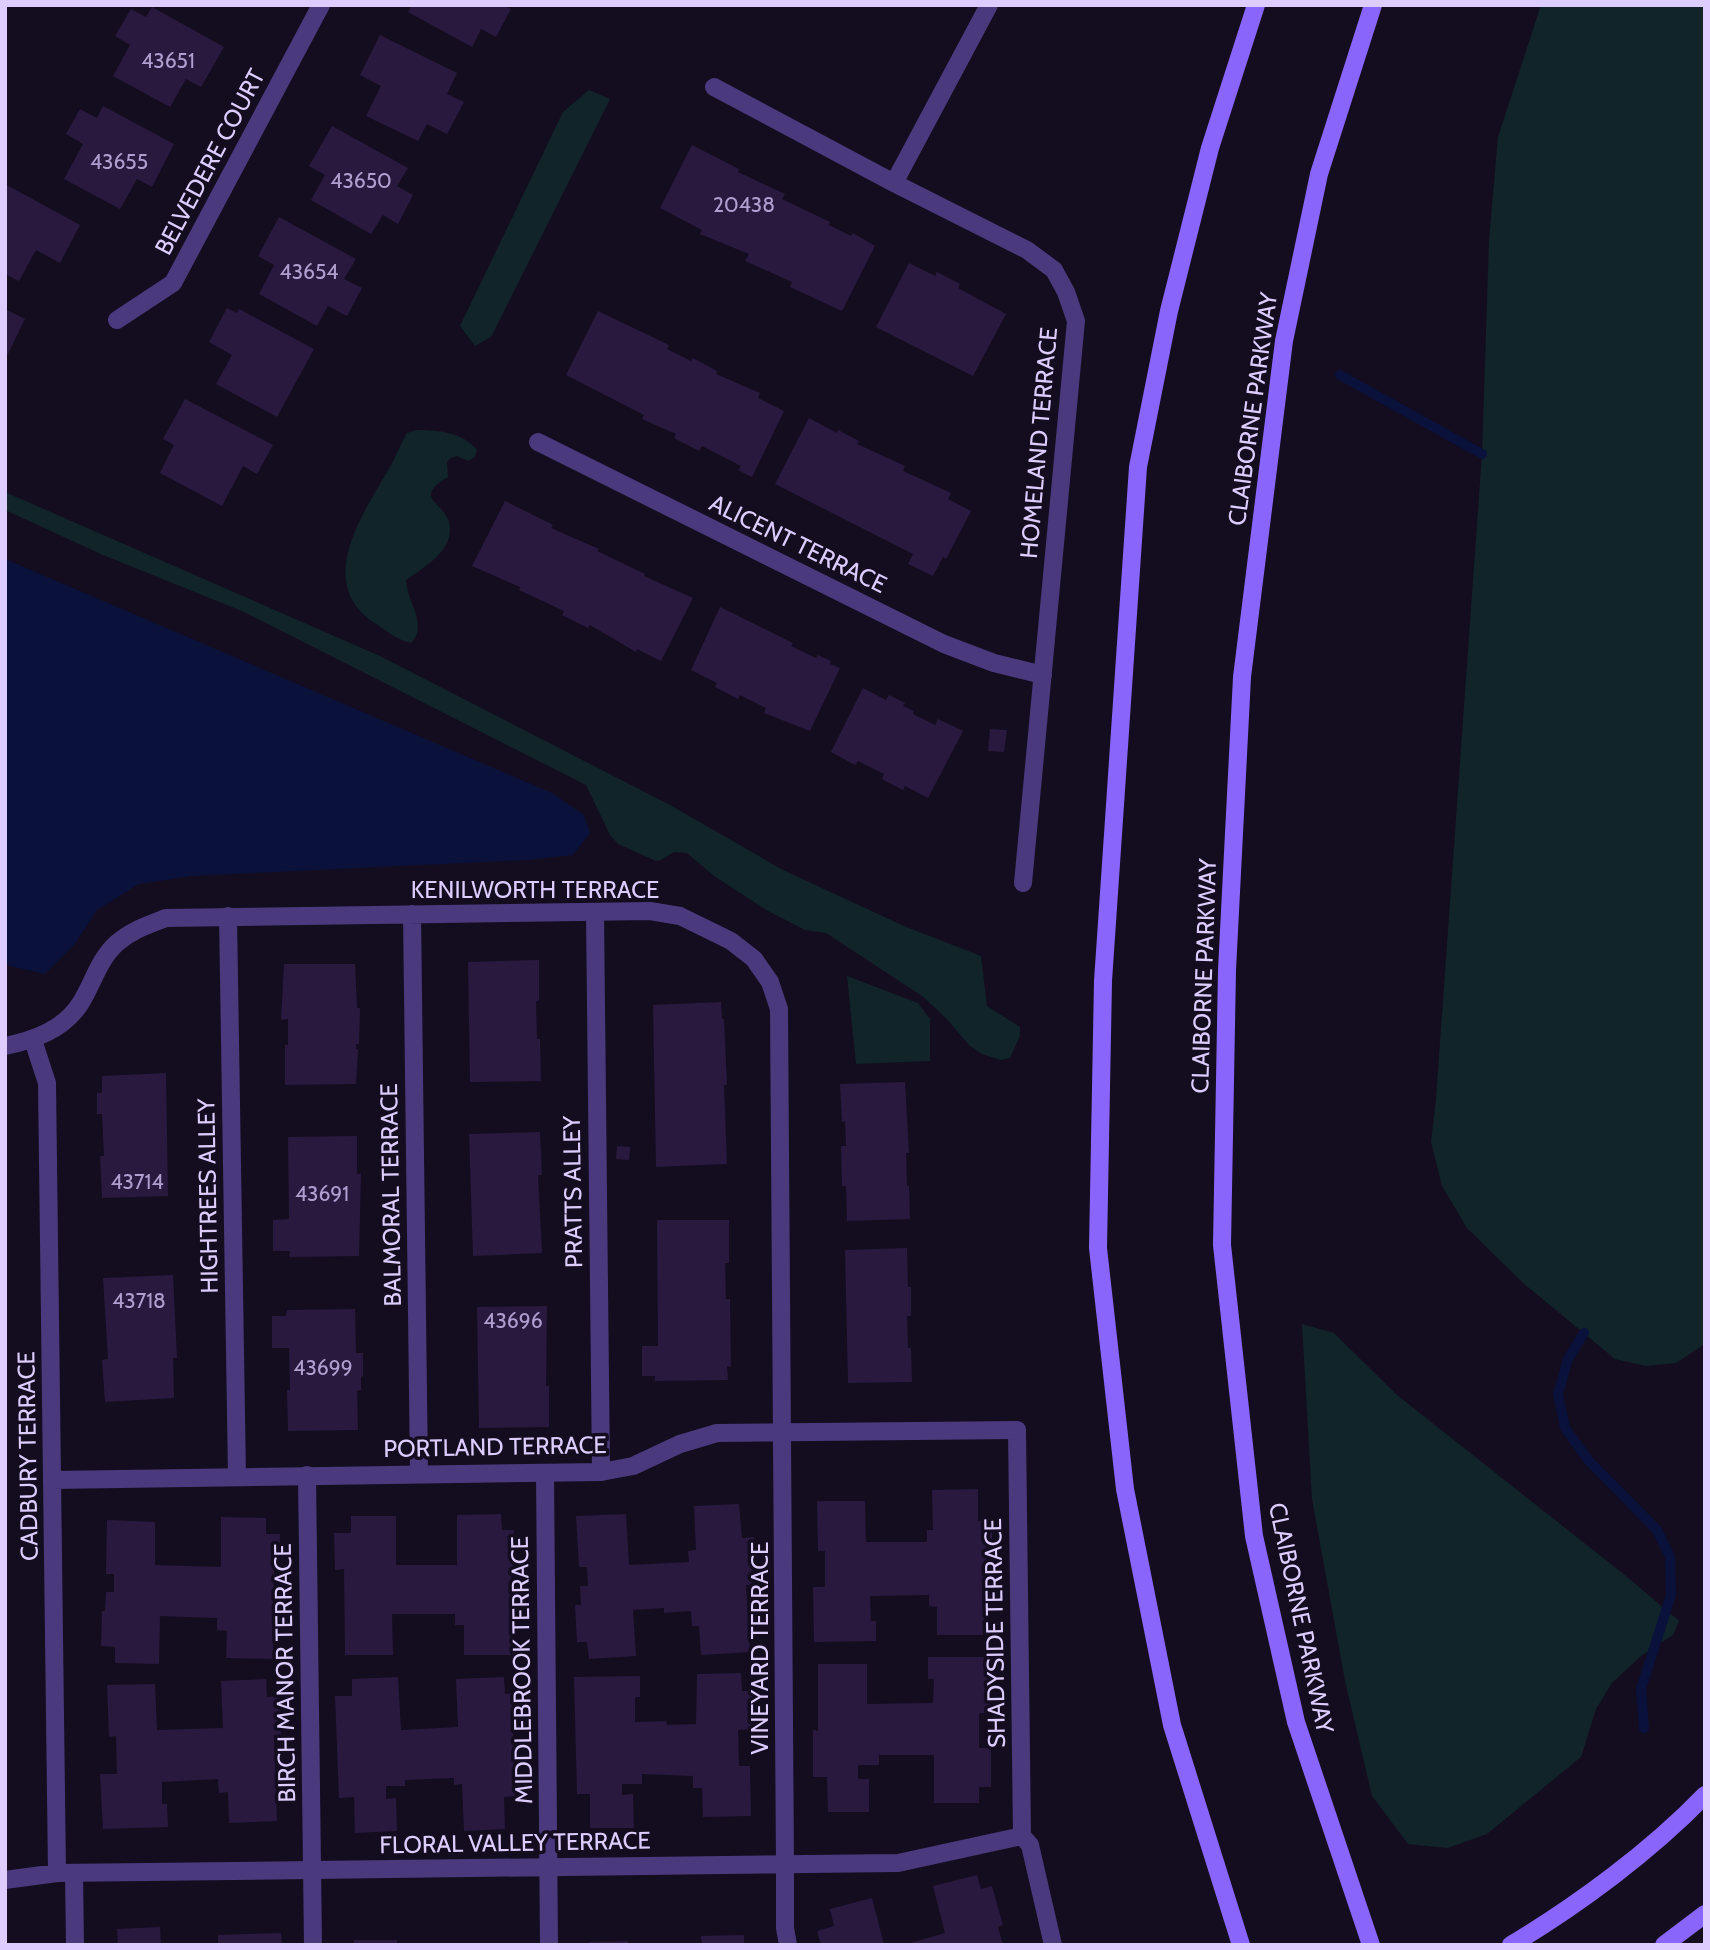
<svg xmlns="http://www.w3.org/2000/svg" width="1710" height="1950" viewBox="0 0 1710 1950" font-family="Cabin,sans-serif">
<rect width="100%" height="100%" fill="#140d1f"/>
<path fill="#102429" d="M1541,5H1705V1344L1676,1363L1646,1366L1615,1359L1523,1283L1467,1228L1442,1186L1431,1142L1436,1099L1482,454L1489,240L1498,137Z
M589,90L610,99L491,337L475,346L460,326L563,112Z
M416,430C437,430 463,432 477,450L475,457L468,461L457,456L450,458L447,463L448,477C409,500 449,502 450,528C451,553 423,568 406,580C406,601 429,624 411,643C396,640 386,630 373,622C316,582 361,517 387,472C395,460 399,446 407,433Z
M5,492L380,656L670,805L783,870L904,926L981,956L987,1006L1020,1027V1036L1010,1058L1001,1060L982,1054L969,1045L946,1018L922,996L826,933L805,930L768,911L714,876L687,853L674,852L661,860L656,861L618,844L610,835L586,785L244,612L103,555L5,510Z
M847,976L918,1003L930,1019V1061L856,1064Z
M1302,1324L1334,1333L1397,1395L1626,1576L1679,1621L1673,1635L1641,1656L1612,1683L1596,1709L1581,1757L1487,1834L1448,1848L1408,1844L1372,1796L1345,1681L1312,1499Z"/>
<path fill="#0a113b" d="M5,559L552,793L584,815L590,833L573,855L528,860L191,876L139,884L97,910L74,945L45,974L6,965Z"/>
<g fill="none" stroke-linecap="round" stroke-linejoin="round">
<path stroke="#0a113b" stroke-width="10" d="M1340,375L1482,454
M1584,1333L1568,1359L1558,1394L1565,1428L1589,1461L1657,1530L1670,1557L1671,1595L1641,1689L1644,1728"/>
</g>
<path fill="#29193f" d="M412,5H504L511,9L496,37L481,29L472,47L408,12Z
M152,7L224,47L201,87L186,79L170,107L113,76L130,45L115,36L131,9L146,17Z
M380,35L457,73L447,94L464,102L447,134L427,124L418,141L366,116L381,86L360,75Z
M103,106L174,144L152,187L137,179L120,209L64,179L83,144L66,134L80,109L97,118Z
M332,126L408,168L397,186L413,195L398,224L383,215L371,234L311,200L325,175L309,166Z
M692,145L739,169L738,172L785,194L782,199L830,222L829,225L851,236L853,233L875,246L842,311L790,287L792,282L745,261L749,254L700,234L702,230L660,208Z
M5,184L80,225L60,263L36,250L19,281L5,274Z
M279,217L356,259L344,279L362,288L347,316L328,306L317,326L259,294L274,265L258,256Z
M909,263L935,276L937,272L960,284L958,288L1006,314L973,376L876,327Z
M227,308L237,313L239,309L314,349L277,417L216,384L232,355L209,342Z
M7,310L25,319L5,360V314Z
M598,311L669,345L667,349L691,361L693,358L717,371L716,374L760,393L758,398L784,411L752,477L738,470L741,466L702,446L699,451L674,438L676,434L642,419L644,415L566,375Z
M185,399L273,445L257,474L243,466L222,506L160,473L174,445L163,439Z
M809,418L837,433L838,430L859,441L857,444L905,466L903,471L951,493L948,499L971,511L946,559L943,557L933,576L908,564L913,554L775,484Z
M505,501L553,525L551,528L599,549L597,551L645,574L644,576L693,598L661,661L637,649L636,652L590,625L588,628L562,615L564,611L519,590L520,587L472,566Z
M720,607L793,643L791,646L816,658L818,655L831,661L830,664L840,668L810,731L764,713L766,708L740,695L738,699L715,687L717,683L691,670Z
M863,688L886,700L889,695L905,703L903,706L914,711L913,714L935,725L938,719L963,731L928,798L905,786L903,790L882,779L884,774L858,761L855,765L831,752Z
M990,729L1007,730L1004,752L988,751Z
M539,960V1000L536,1002L537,1039H540L541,1081L470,1082L468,962Z
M284,964H355L357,1008H360L359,1044H356V1049H358L356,1084L285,1085V1045H288V1019L281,1020Z
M721,1002L722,1019H724L727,1085H724L727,1164L656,1167L653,1005Z
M166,1073L168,1196L102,1198L100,1156H104L102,1114H97V1093H102V1076Z
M905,1082L909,1153H906L907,1186H909L910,1219L847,1221L846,1186H842L841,1146H846L845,1121L842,1122L840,1084Z
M540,1132L542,1175H538L542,1253L473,1256L469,1134Z
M357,1136V1174L361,1173L359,1256L289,1257L290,1251H273V1220L289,1219L288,1137Z
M617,1146L630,1147L629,1160L616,1159Z
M657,1220H729V1263H725L726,1299H730L731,1367L727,1366L728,1380L655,1381V1376H642V1346H658Z
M907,1248L908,1287H911V1316H907L908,1348H911L912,1382L848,1383L845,1250Z
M173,1275L177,1358H173L174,1398L105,1402L102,1360L108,1359L103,1278Z
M547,1306L546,1386H549V1427L479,1428L477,1307Z
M355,1309L356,1353H363V1376L361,1377V1390L357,1391L358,1430L288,1431L287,1390H290L289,1348H272V1316H286L287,1310Z
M978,1489V1521H992V1567H985L986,1635H937V1607L929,1606V1595L870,1596L871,1621H876V1641L814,1642L813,1587H825V1551H818L817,1501H865L866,1542H927V1530H933L932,1490Z
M739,1504L742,1538L754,1537L757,1585H746L750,1652L701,1655L699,1626H692L691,1611L664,1613V1608L633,1610L636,1656L589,1659L587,1642H577L575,1605H581L580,1586H588L587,1567H579L576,1516L626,1514L629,1565L689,1562L688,1551L696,1550L694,1506Z
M501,1514L502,1530H514V1569H511V1655H464V1625H455V1614H392L393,1655H345L344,1569L335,1570L334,1533H351V1516H396V1565H457V1515Z
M221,1517L266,1518V1534H280L279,1571H274L273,1659L226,1658L227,1631L217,1630V1618L160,1616L159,1664L115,1663V1647L101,1646L102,1611H105L106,1592H114V1574H106L107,1520L155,1522V1565L221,1567Z
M928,1657H990L991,1713H979V1748H991V1787H979V1803H934V1755H879V1765H858V1779H869V1812H828L827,1777H813V1730L818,1731V1664H867V1704L933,1703L934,1679H928Z
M741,1673L742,1691H755V1729L738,1730L739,1766H750L751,1816L703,1817L702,1788H693V1776L642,1774V1784H622V1795L633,1794L634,1828H590V1794H577L574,1677L640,1676V1697H635V1722L666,1721L667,1725L696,1724L697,1674Z
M398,1677L401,1730L458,1727L456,1679L504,1677L505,1694L516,1693L517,1733H513L514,1750H519L521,1796L504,1797L505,1829L464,1831L462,1784L454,1785V1778L405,1780V1786H386V1799L396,1798L397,1831L355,1833L354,1797L339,1798L335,1696H352V1679Z
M266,1679L267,1697L280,1696L281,1735H274L277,1821L229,1823L228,1792L219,1793L218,1779L162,1782V1804H167L168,1827L103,1829L100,1774H117L116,1736L109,1737L107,1685L155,1684L157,1730L223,1728L221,1681Z
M977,1875L981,1889L992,1886L1003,1925L998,1927L1003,1945H903L945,1933L933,1886Z
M872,1898L884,1945H821L817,1931L834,1926L830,1909Z
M160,1927L161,1945H118L117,1929Z
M281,1933L282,1945H218V1935Z
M744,1935V1945H702L701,1936Z
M354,1940H397V1945H354Z
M628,1941V1945H589V1942Z"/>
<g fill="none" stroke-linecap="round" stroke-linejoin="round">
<path stroke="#4a397d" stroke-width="18" d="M595,912L601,1472
M228,916L237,1476
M1017,1430L1022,1836L1030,1845L1053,1945
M545,1473L549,1945
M307,1475L313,1945
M785,1865V1928L788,1945
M74,1873L75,1945"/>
<path stroke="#4a397d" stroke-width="18" d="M714,87L894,183L1027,250L1054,270L1066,292L1076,321L1023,883
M894,183L989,5
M117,320L173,283L321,5
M538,442L944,644L994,663L1043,675
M412,914L419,1474
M33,1040L47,1083L57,1873
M5,1046C34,1040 63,1030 80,1004C93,984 98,960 117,943C132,930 148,925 166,918L650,911L680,916L731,941L754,959L770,982L779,1009L785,1865
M53,1480L601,1472L633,1466L680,1444L717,1433L1017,1430
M5,1880L57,1873L898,1863L1022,1836"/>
<path stroke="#8a65fc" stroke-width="18" d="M1241,1945L1172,1725L1125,1489L1098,1248L1103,981L1138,467L1169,311L1210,148L1256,5
M1371,1945L1296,1722L1254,1536L1222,1245L1227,970L1242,677L1284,341L1319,174L1373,5
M1511,1945C1578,1905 1651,1851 1705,1795
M1664,1945L1705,1914"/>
</g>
<g text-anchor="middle" stroke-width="7" stroke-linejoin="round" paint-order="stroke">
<g font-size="21" fill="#b09fce">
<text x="168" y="68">43651</text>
<text x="119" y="169">43655</text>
<text x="361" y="188">43650</text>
<text x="744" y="212">20438</text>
<text x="309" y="279">43654</text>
<text x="137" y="1189">43714</text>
<text x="322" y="1201">43691</text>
<text x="139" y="1308">43718</text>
<text x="513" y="1328">43696</text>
<text x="323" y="1375">43699</text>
</g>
<g font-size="24" fill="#ddccfe" stroke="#140d1f">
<text transform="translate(210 162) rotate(-62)" y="8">BELVEDERE COURT</text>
<text transform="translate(1253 409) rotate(-82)" y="8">CLAIBORNE PARKWAY</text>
<text transform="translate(1039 443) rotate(-85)" y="8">HOMELAND TERRACE</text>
<text transform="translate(798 544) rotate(26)" y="8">ALICENT TERRACE</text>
<text x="535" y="898">KENILWORTH TERRACE</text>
<text transform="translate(1204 976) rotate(-88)" y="8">CLAIBORNE PARKWAY</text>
<text transform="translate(573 1192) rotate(-91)" y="8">PRATTS ALLEY</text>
<text transform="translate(391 1195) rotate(-91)" y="8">BALMORAL TERRACE</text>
<text transform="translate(208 1196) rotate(-91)" y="8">HIGHTREES ALLEY</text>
<text transform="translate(495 1447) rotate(-1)" y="8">PORTLAND TERRACE</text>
<text transform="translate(28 1456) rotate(-91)" y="8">CADBURY TERRACE</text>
<text transform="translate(1301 1618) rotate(78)" y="8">CLAIBORNE PARKWAY</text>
<text transform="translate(995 1633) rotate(-91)" y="8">SHADYSIDE TERRACE</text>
<text transform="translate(760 1648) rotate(-90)" y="8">VINEYARD TERRACE</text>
<text transform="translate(522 1670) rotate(-91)" y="8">MIDDLEBROOK TERRACE</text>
<text transform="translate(285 1673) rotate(-91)" y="8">BIRCH MANOR TERRACE</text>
<text transform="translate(515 1843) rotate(-1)" y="8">FLORAL VALLEY TERRACE</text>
</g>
</g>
<rect width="1710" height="1950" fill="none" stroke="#ddccfe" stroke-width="14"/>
</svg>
